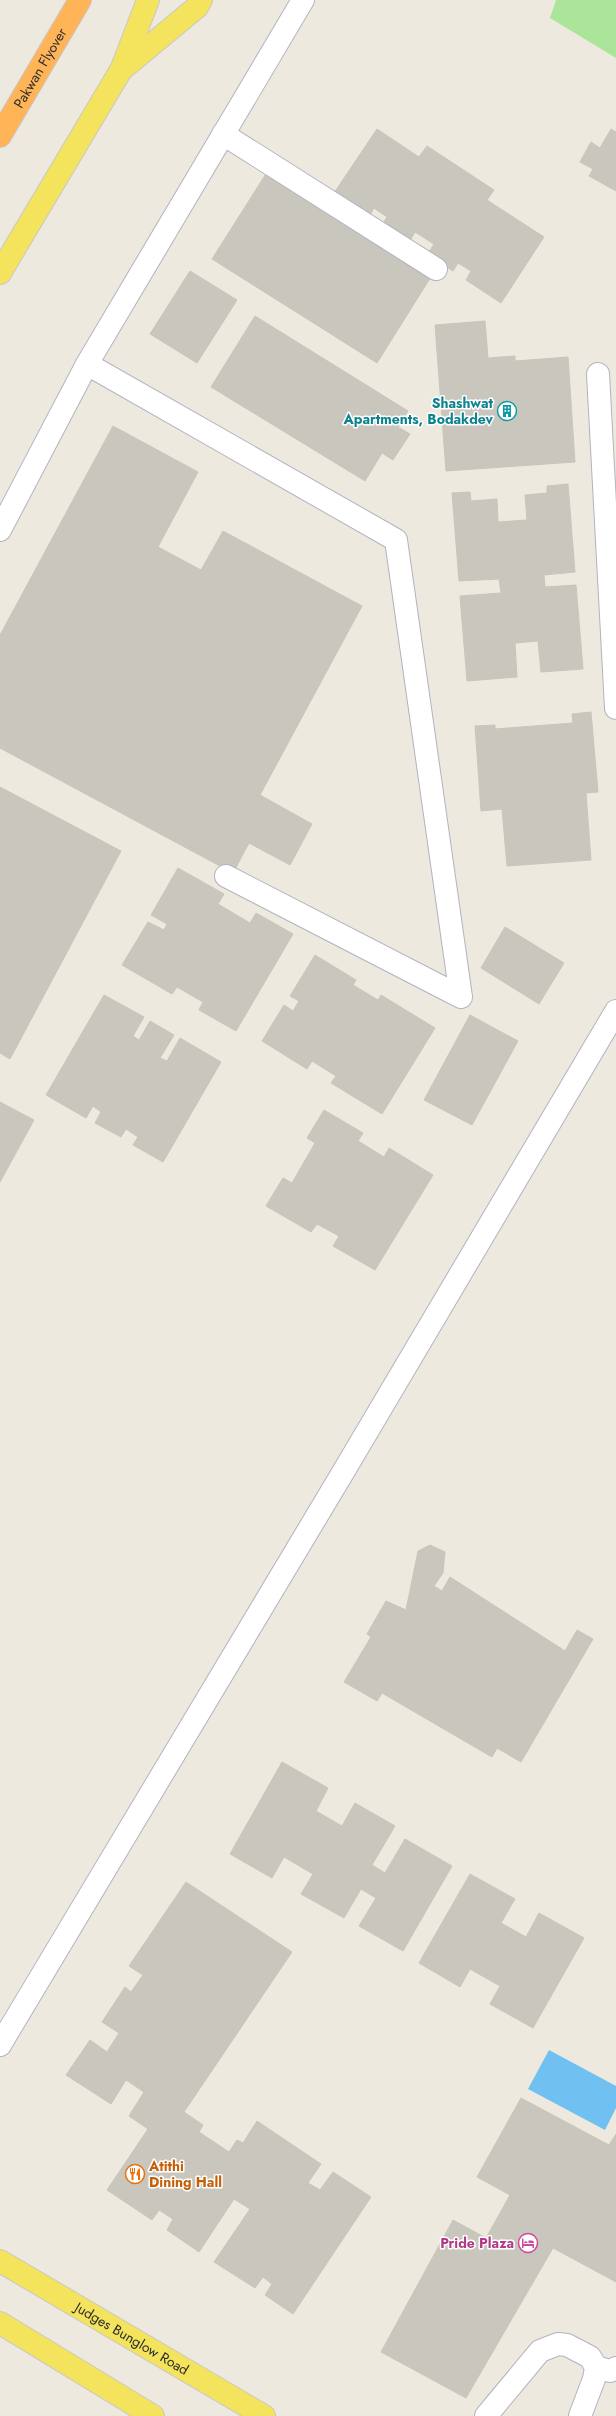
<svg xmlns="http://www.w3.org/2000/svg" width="616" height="2416" viewBox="0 0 616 2416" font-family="Jost,sans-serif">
<rect width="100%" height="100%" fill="#eee9de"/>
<path fill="#abe59a" d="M556,0H616V58L550,18Z"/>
<path fill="#70c0f2" d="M549,2050L616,2086V2108L605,2130L528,2089Z"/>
<path fill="#c9c7bd" stroke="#cac5b8" d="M377,129L419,157L427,146L494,190L487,200L544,237L501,303L466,280L471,271L458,263L453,271L427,255L434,244L415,232L409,242L382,225L387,217L374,208L369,217L334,193Z
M611,129L616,132V191L589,176L593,169L580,162L591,142L600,148Z
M269,169L434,272L377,363L212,259Z
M190,271L237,300L197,363L150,334Z
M255,316L408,411L398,427L410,434L393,460L382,453L365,481L211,387Z
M485,321L488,358L515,356V361L568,357L575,462L446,471L435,325Z
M113,426L198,472L158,547L201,570L223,531L362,606L260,795L312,824L290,865L249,843L233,873L0,748V635Z
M568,484L575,572L544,575L545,587L576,585L583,669L541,672L538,641L515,643L517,677L467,681L460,596L501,593L499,579L459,581L452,493L470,492L471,501L497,499L498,522L527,520L525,495L547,493V486Z
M591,712L598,792L586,793L591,860L507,866L502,809L481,811L475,726L495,725V729L573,723L572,714Z
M0,787L121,851L10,1059L0,1053Z
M178,868L224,894L218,904L250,923L256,913L293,934L236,1031L199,1010L203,1002L177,987L172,994L122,965L148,922L164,930L167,924L151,915Z
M505,927L564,963L539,1004L481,968Z
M315,955L356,980L353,985L378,1000L381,995L435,1028L382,1114L331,1083L336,1076L312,1061L307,1069L262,1041L284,1005L293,1011L299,1001L290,996Z
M104,995L144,1017L133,1036L139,1040L150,1021L174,1035L160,1058L167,1061L180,1038L221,1062L163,1162L133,1145L138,1137L126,1129L121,1137L95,1123L101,1112L93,1106L86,1118L46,1095Z
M470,1015L518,1041L472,1125L424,1100Z
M0,1102L34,1120L0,1182Z
M324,1110L363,1133L358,1141L384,1157L389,1148L433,1175L375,1270L333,1246L339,1236L317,1224L311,1232L266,1206L283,1178L292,1183L315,1143L307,1138Z
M430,1545L445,1552L443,1573L434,1586L442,1591L450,1577L565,1651L577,1630L593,1639L521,1762L497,1748L492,1757L382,1693L377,1701L344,1682L371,1637L367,1634L386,1601L406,1610L418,1551Z
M282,1762L328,1788L316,1811L342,1826L355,1803L395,1826L372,1865L385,1873L405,1839L452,1866L403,1951L359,1926L376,1898L361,1889L344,1918L301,1894L313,1874L284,1857L272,1878L230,1854Z
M470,1874L515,1899L501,1923L526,1937L539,1913L584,1938L533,2028L490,2004L500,1986L470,1969L460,1987L419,1963Z
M186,1882L292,1952L184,2112L203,2125L199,2132L229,2152L237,2140L243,2143L257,2121L321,2164L308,2183L320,2190L333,2172L371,2197L293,2314L265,2295L272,2284L263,2277L255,2288L214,2262L250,2209L234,2199L199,2252L167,2230L173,2219L159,2210L152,2220L107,2190L148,2129L129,2116L144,2092L126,2080L111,2104L66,2075L90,2040L107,2052L119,2033L102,2022L125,1987L131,1992L143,1975L129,1966Z
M521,2098L609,2145L616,2134V2282L553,2248L466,2398L381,2352L453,2220L486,2238L510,2195L477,2177Z"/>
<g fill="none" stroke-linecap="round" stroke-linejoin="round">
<g stroke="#b2b3c0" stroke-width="24">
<path id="minor" d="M223,134L436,269
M87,364L396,540L461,997L226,876
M598,374L616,708
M0,530L87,364L303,0
M0,2045L345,1469L616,1011
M596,2367L610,2371L616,2368
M486,2416L540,2351L558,2344L567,2345L590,2357L596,2367L594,2379L580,2416"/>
</g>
<g stroke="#c8c8c8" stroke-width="24">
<g id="major">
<path d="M122,68L148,0"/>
<path d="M0,273L121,70L197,7L201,0"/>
<path id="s1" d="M0,2261L264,2416"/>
<path d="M0,2323L153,2416"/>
</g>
</g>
<g stroke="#c8c8c8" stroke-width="24">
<g id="highway">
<path id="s2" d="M0,136L80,0"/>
</g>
</g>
<use href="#minor" stroke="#fff" stroke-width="22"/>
<use href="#major" stroke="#f4e35d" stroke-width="22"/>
<use href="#highway" stroke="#ffb458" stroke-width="22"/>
</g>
<defs>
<g id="building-ring" transform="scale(1)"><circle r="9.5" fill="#fff" stroke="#0f9aa8" stroke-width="1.5"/><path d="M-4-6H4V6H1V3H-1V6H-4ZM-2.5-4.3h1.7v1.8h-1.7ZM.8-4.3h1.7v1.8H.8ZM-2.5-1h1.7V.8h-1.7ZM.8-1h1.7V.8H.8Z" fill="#0f9aa8"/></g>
<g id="restaurant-ring" transform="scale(1)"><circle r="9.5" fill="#fff" stroke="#e8710a" stroke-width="1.5"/><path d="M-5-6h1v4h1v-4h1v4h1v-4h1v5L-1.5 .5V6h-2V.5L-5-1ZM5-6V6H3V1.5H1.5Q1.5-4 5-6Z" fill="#e8710a"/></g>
<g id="hotel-ring" transform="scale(1)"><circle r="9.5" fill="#fff" stroke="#d1479c" stroke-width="1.5"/><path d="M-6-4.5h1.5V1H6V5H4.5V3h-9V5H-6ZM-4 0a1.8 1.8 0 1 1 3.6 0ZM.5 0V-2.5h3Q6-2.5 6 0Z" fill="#d1479c"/></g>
</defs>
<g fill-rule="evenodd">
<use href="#building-ring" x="507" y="411"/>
<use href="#restaurant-ring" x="135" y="2174"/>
<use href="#hotel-ring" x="528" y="2243"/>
</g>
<g text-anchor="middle" stroke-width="3" stroke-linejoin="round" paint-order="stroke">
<g font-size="14" fill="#2c2c2c" stroke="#fff">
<text dy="5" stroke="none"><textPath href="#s2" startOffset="79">Pakwan Flyover</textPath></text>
<text dy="5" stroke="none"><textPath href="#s1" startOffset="153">Judges Bunglow Road</textPath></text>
</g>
<g font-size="14" font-weight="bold" fill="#0d838f" stroke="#fff" text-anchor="end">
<text x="493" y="408">Shashwat<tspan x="493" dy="16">Apartments, Bodakdev</tspan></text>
</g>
<g font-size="14" font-weight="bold" fill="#c56008" stroke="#fff" text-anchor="start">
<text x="149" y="2171">Atithi<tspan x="149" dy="16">Dining Hall</tspan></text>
</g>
<g font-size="14" font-weight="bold" fill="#b23c85" stroke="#fff" text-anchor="end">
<text x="514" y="2248">Pride Plaza</text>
</g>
</g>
</svg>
